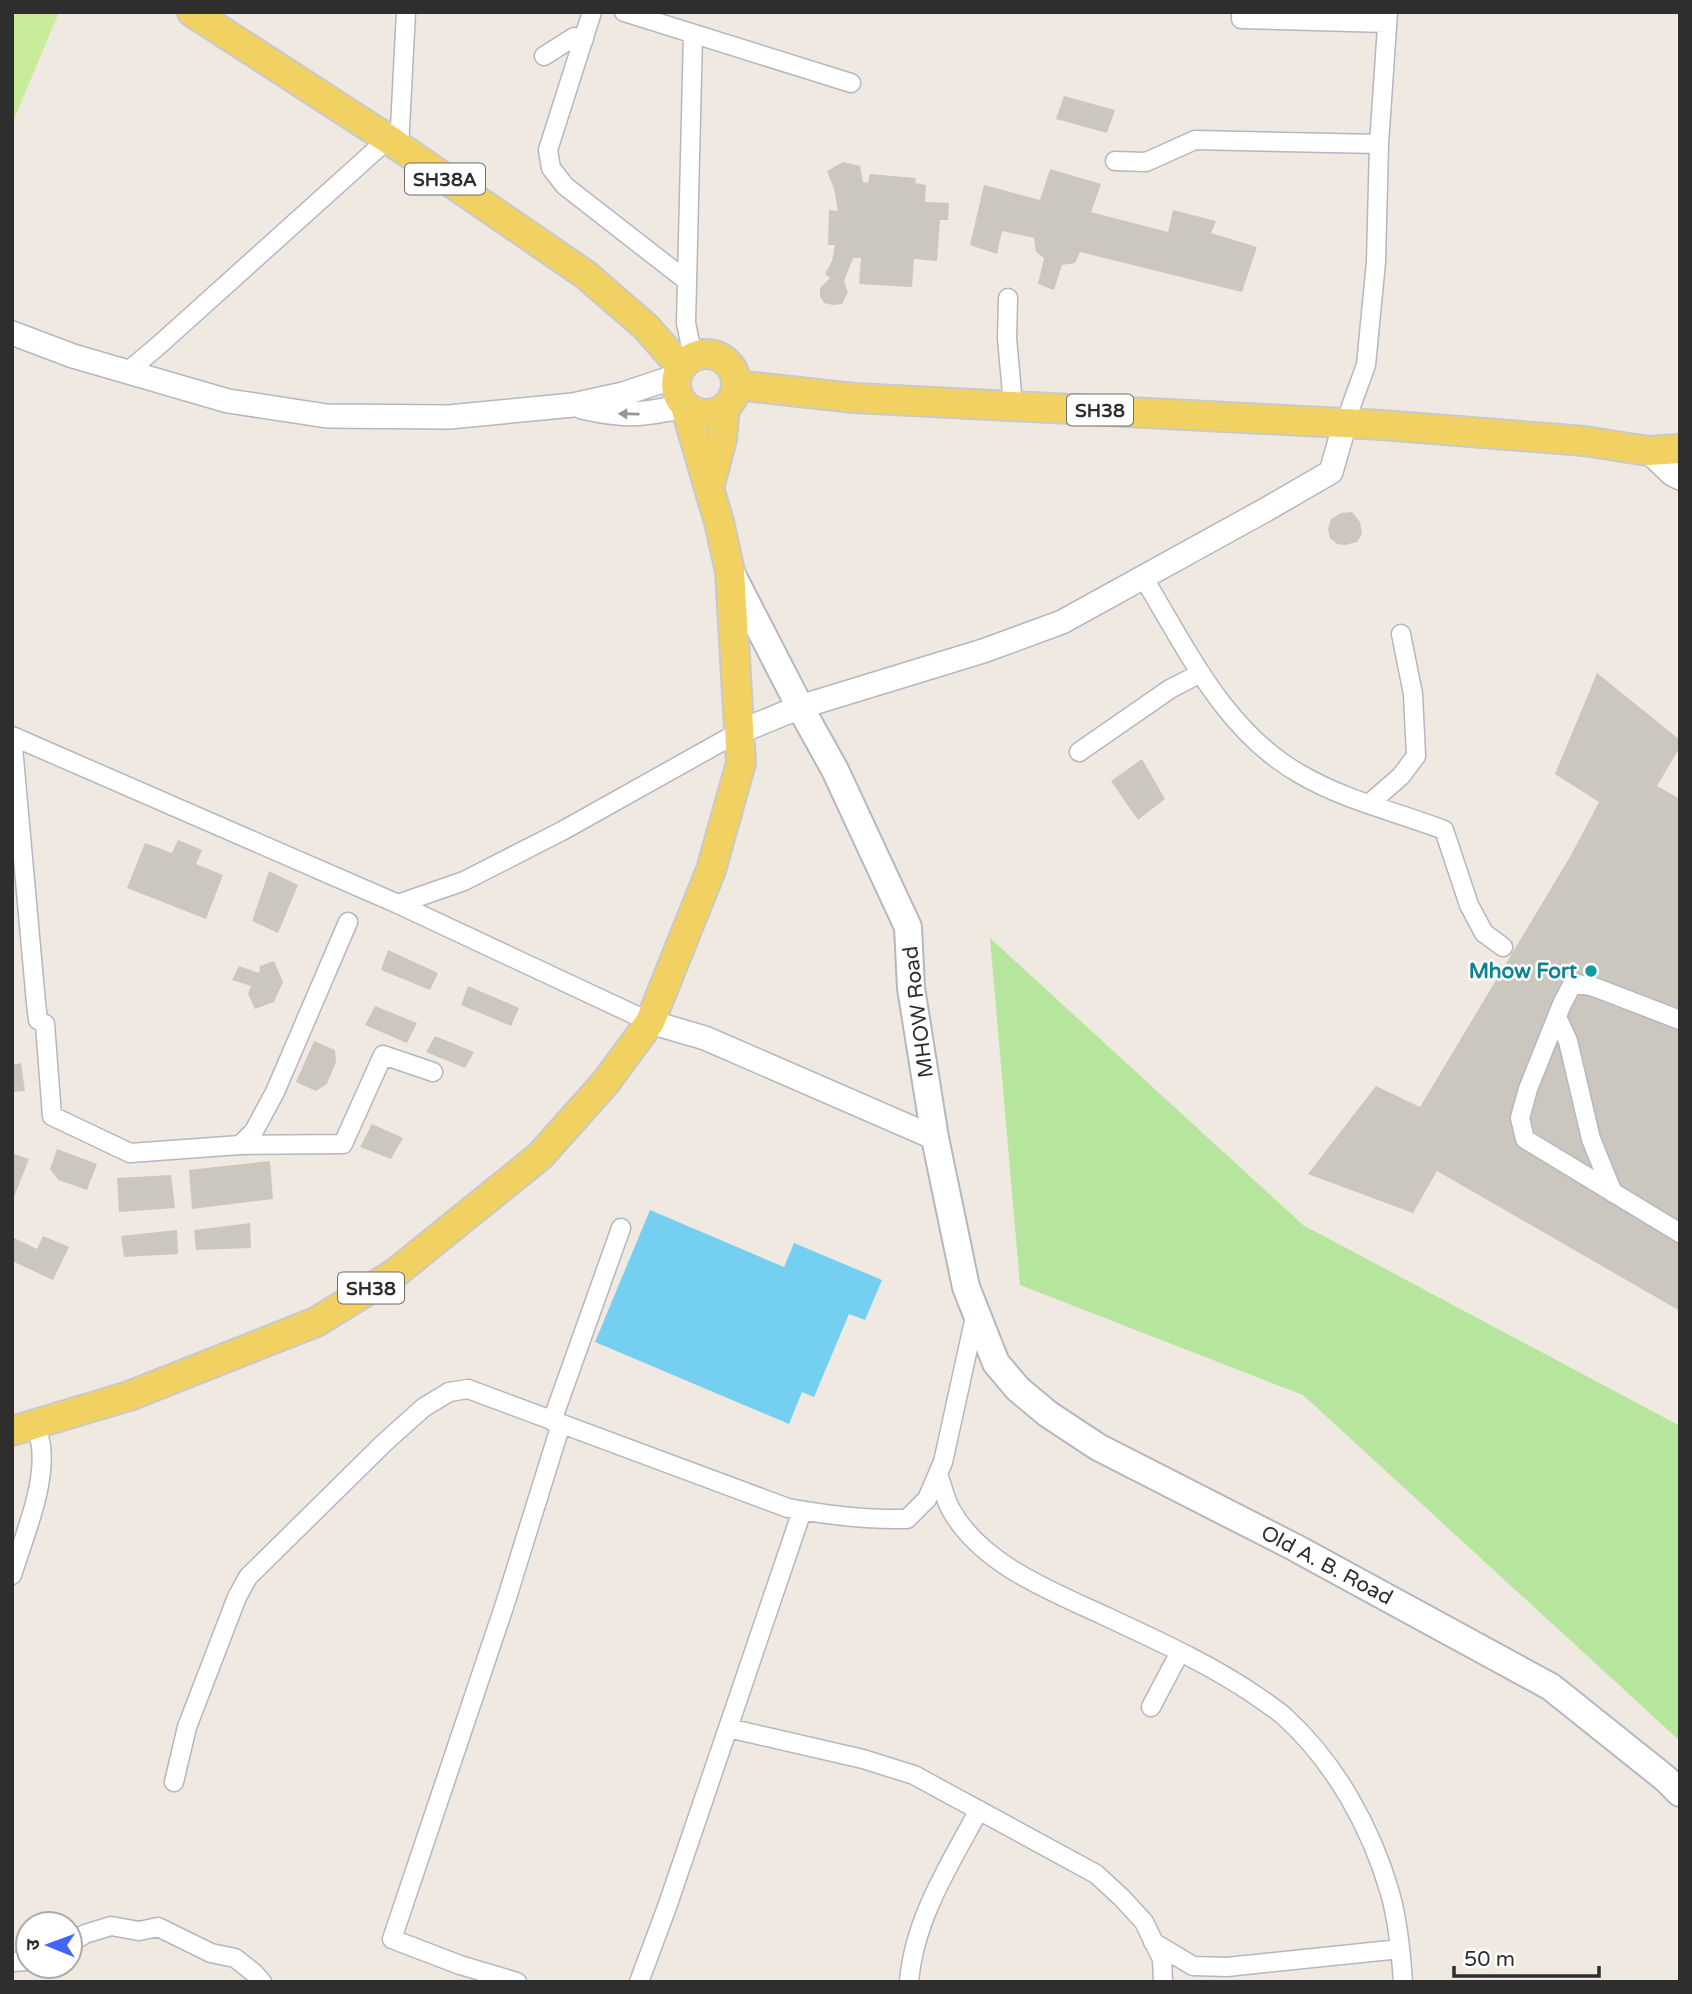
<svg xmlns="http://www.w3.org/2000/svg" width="1692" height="1994" viewBox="0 0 1692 1994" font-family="'Varela Round','Noto Sans Devanagari',sans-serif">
<rect width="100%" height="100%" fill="#efe9e1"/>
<path fill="#b6e59e" d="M990,938L1303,1225L1680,1426V1741L1303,1395L1020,1285Z"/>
<path fill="#c9ec9a" d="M12,12H59L12,124Z"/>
<path fill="#75cff0" d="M650,1210L784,1267L794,1243L882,1280L865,1320L849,1314L814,1397L802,1392L789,1424L595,1342Z"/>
<path fill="#cbc7bf" d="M1064,96L1115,110L1107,133L1056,119Z
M843,162L860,166L863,182L868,183L870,174L916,178L915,183L926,185L925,202L949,203L948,220H940L937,261L914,259L912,287L859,284L861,258H853L844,281L848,292L842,304L833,305L824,303L820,296V288L830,278L825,274L832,261L835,245H828L829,210L838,211L834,189L827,171Z
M1050,169L1101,184L1091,212L1168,232L1173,210L1216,221L1211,233L1257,247L1242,292L1080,252L1075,263L1062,265L1054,290L1038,284L1044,258L1036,252L1034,238L1002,231L997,254L970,245L984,185L1040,200Z
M1352,512L1360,522L1362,534L1357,542L1345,545L1337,544L1330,538L1328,529L1331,519L1341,513Z
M1597,673L1680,740V747L1657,786L1680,799V1311L1437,1171L1413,1213L1308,1174L1376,1086L1420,1107L1571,855L1599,802L1555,774Z
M1142,759L1165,799L1138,820L1111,781Z
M178,840L202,850L196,864L223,875L206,919L127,888L145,843L172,853Z
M269,871L298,885L278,933L252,921Z
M388,950L438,973L430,990L381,970Z
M274,961L283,982L274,1002L255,1009L248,994L251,986L232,980L239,966L259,973L260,966Z
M468,986L519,1008L511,1026L461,1005Z
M375,1006L417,1023L407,1043L365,1025Z
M435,1036L474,1052L465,1068L426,1052Z
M314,1041L335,1050L336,1062L327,1084L316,1091L296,1082Z
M21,1063L25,1091L12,1092V1065Z
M372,1124L403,1138L391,1159L360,1147Z
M57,1149L97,1164L87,1190L58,1180L50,1169Z
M12,1153L29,1159L12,1202Z
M270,1161L273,1199L192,1209L189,1170Z
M171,1175L175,1208L119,1212L117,1178Z
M250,1223L251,1248L196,1250L194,1230Z
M177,1230L178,1254L124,1257L121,1236Z
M43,1236L69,1247L53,1280L12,1261V1237L37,1249Z"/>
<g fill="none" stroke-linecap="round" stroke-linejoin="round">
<g stroke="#b4b7c1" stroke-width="21">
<path id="minor" d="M592,12L548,150L551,168L565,186L687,281
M624,12L851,83
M1241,12V19L1387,23
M693,34L686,323L693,357
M544,56L574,37L584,39
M399,147L406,12
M1115,161L1146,162L1195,140L1379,144
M1008,298L1007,338L1013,405
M127,372L158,346L388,139
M1345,423L1366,365L1376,262L1379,144L1388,12
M1143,577C1187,649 1224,731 1300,774C1344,800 1397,812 1444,830L1469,905L1484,933L1503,947
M1079,752L1170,689L1201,673
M1370,803L1401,776L1416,756L1413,694L1401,634
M398,904L464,881L562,831L739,732
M348,922L275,1092L254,1131L240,1145L130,1153L52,1116L45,1024L38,1020L36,1003L12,736L398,904L650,1022
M1557,1017L1568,1041L1591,1139L1613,1193
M1680,1020L1594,987L1573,983L1562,1004L1528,1089L1520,1118L1525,1139L1680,1233
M240,1145L343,1144L383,1055L433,1072
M552,1421L621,1228
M938,1474C942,1485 945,1498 950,1508C980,1564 1051,1591 1105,1616C1156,1640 1208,1663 1255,1695C1265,1702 1276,1709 1285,1717C1335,1763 1371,1827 1390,1893C1398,1921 1401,1952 1403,1982
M12,1575C24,1536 46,1486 41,1446C40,1439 37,1431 35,1424
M1151,1707L1180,1652
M728,1728L863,1759L914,1775L1096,1874L1122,1898L1144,1922L1162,1959L1163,1982
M174,1782L187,1727L237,1597L248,1577L384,1443L423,1408L449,1392L468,1389L788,1508C827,1515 867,1520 907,1519L927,1499L943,1462L976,1312
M1153,1942L1193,1966L1227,1967L1400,1949
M70,1943L85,1934L111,1926L139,1931L158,1927L211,1953L235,1958L254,1973L262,1982
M12,1962L28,1961
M517,1982L460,1965L392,1939L504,1607L561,1424
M639,1982L667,1907L802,1511
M909,1982C914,1919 950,1864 979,1810"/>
</g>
<g stroke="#b4b7c1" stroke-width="26">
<path id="tertiary" d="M12,333L73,356L228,401L327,416L449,417L573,405L623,394L677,376
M582,407C625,417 643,415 685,406
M1648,451L1672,474L1680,478
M739,732L800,707L983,651L1062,622L1267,509L1331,472L1345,423
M650,1022L705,1038L935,1138"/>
</g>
<g stroke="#b4b7c1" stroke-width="30">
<path id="secondary" d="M730,571L800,707L835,770L908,927L911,988L935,1138L966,1287L996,1363L1018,1389L1048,1414L1098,1447L1294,1547L1551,1687L1666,1779L1680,1793"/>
</g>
<g stroke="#c9c9c9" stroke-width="32">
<path id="primary" d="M192,12L388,139L586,275L646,327L681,367
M676 384a30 30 0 1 1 60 0a30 30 0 1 1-60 0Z
M736,385L854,398L1382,425L1584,441L1648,451L1680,449
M709,488L722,439L725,407
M12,1431L129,1396L316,1322L394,1274L540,1156L606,1082L650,1022L711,870L741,763L730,571L719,522L685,406"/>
</g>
<use href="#minor" stroke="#fff" stroke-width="18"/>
<use href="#tertiary" stroke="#fff" stroke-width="23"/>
<use href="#secondary" stroke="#fff" stroke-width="26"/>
<use href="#primary" stroke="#f2d163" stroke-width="28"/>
</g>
<defs><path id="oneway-solid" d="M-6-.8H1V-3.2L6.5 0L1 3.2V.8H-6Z" transform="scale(1.75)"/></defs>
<use fill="#969696" href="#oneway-solid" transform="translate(629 414) rotate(-179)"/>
<circle fill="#0f9aa8" stroke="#fff" stroke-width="2.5" cx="1591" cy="971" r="7"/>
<g text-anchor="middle" stroke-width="5" stroke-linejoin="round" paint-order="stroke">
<g fill="#fff" stroke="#6d6d6d" stroke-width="2">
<rect x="405" y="163.5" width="80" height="31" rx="5"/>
<rect x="1067" y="394.5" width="66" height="31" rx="5"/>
<rect x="338" y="1272.5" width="66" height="31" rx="5"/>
</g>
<g font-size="19" font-weight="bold" fill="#2e2e2e">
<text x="445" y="186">SH38A</text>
<text x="1100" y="417">SH38</text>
<text x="371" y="1295">SH38</text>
</g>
<g font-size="21" font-weight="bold" fill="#0d838f" stroke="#fff" text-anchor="end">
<text x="1577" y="978">Mhow Fort</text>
</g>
<g font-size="21" fill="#2e2e2e" stroke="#fff">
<text transform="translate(918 1012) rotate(-97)" y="7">MHOW Road</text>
<text transform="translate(1327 1565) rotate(28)" y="7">Old A. B. Road</text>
</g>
</g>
<rect width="1692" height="1994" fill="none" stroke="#2e2e2e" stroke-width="28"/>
<g transform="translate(49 1945) rotate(271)"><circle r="33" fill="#ffffff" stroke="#ababab" stroke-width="2"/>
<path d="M0-5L12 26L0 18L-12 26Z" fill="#4264fb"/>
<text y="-10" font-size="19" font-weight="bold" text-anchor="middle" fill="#2e2e2e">उ</text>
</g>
<path d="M1454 1966v10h145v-10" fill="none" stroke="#2e2e2e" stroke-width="3.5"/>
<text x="1464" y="1966" font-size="21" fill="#2e2e2e" stroke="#ffffff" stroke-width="5" paint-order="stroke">50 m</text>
</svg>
